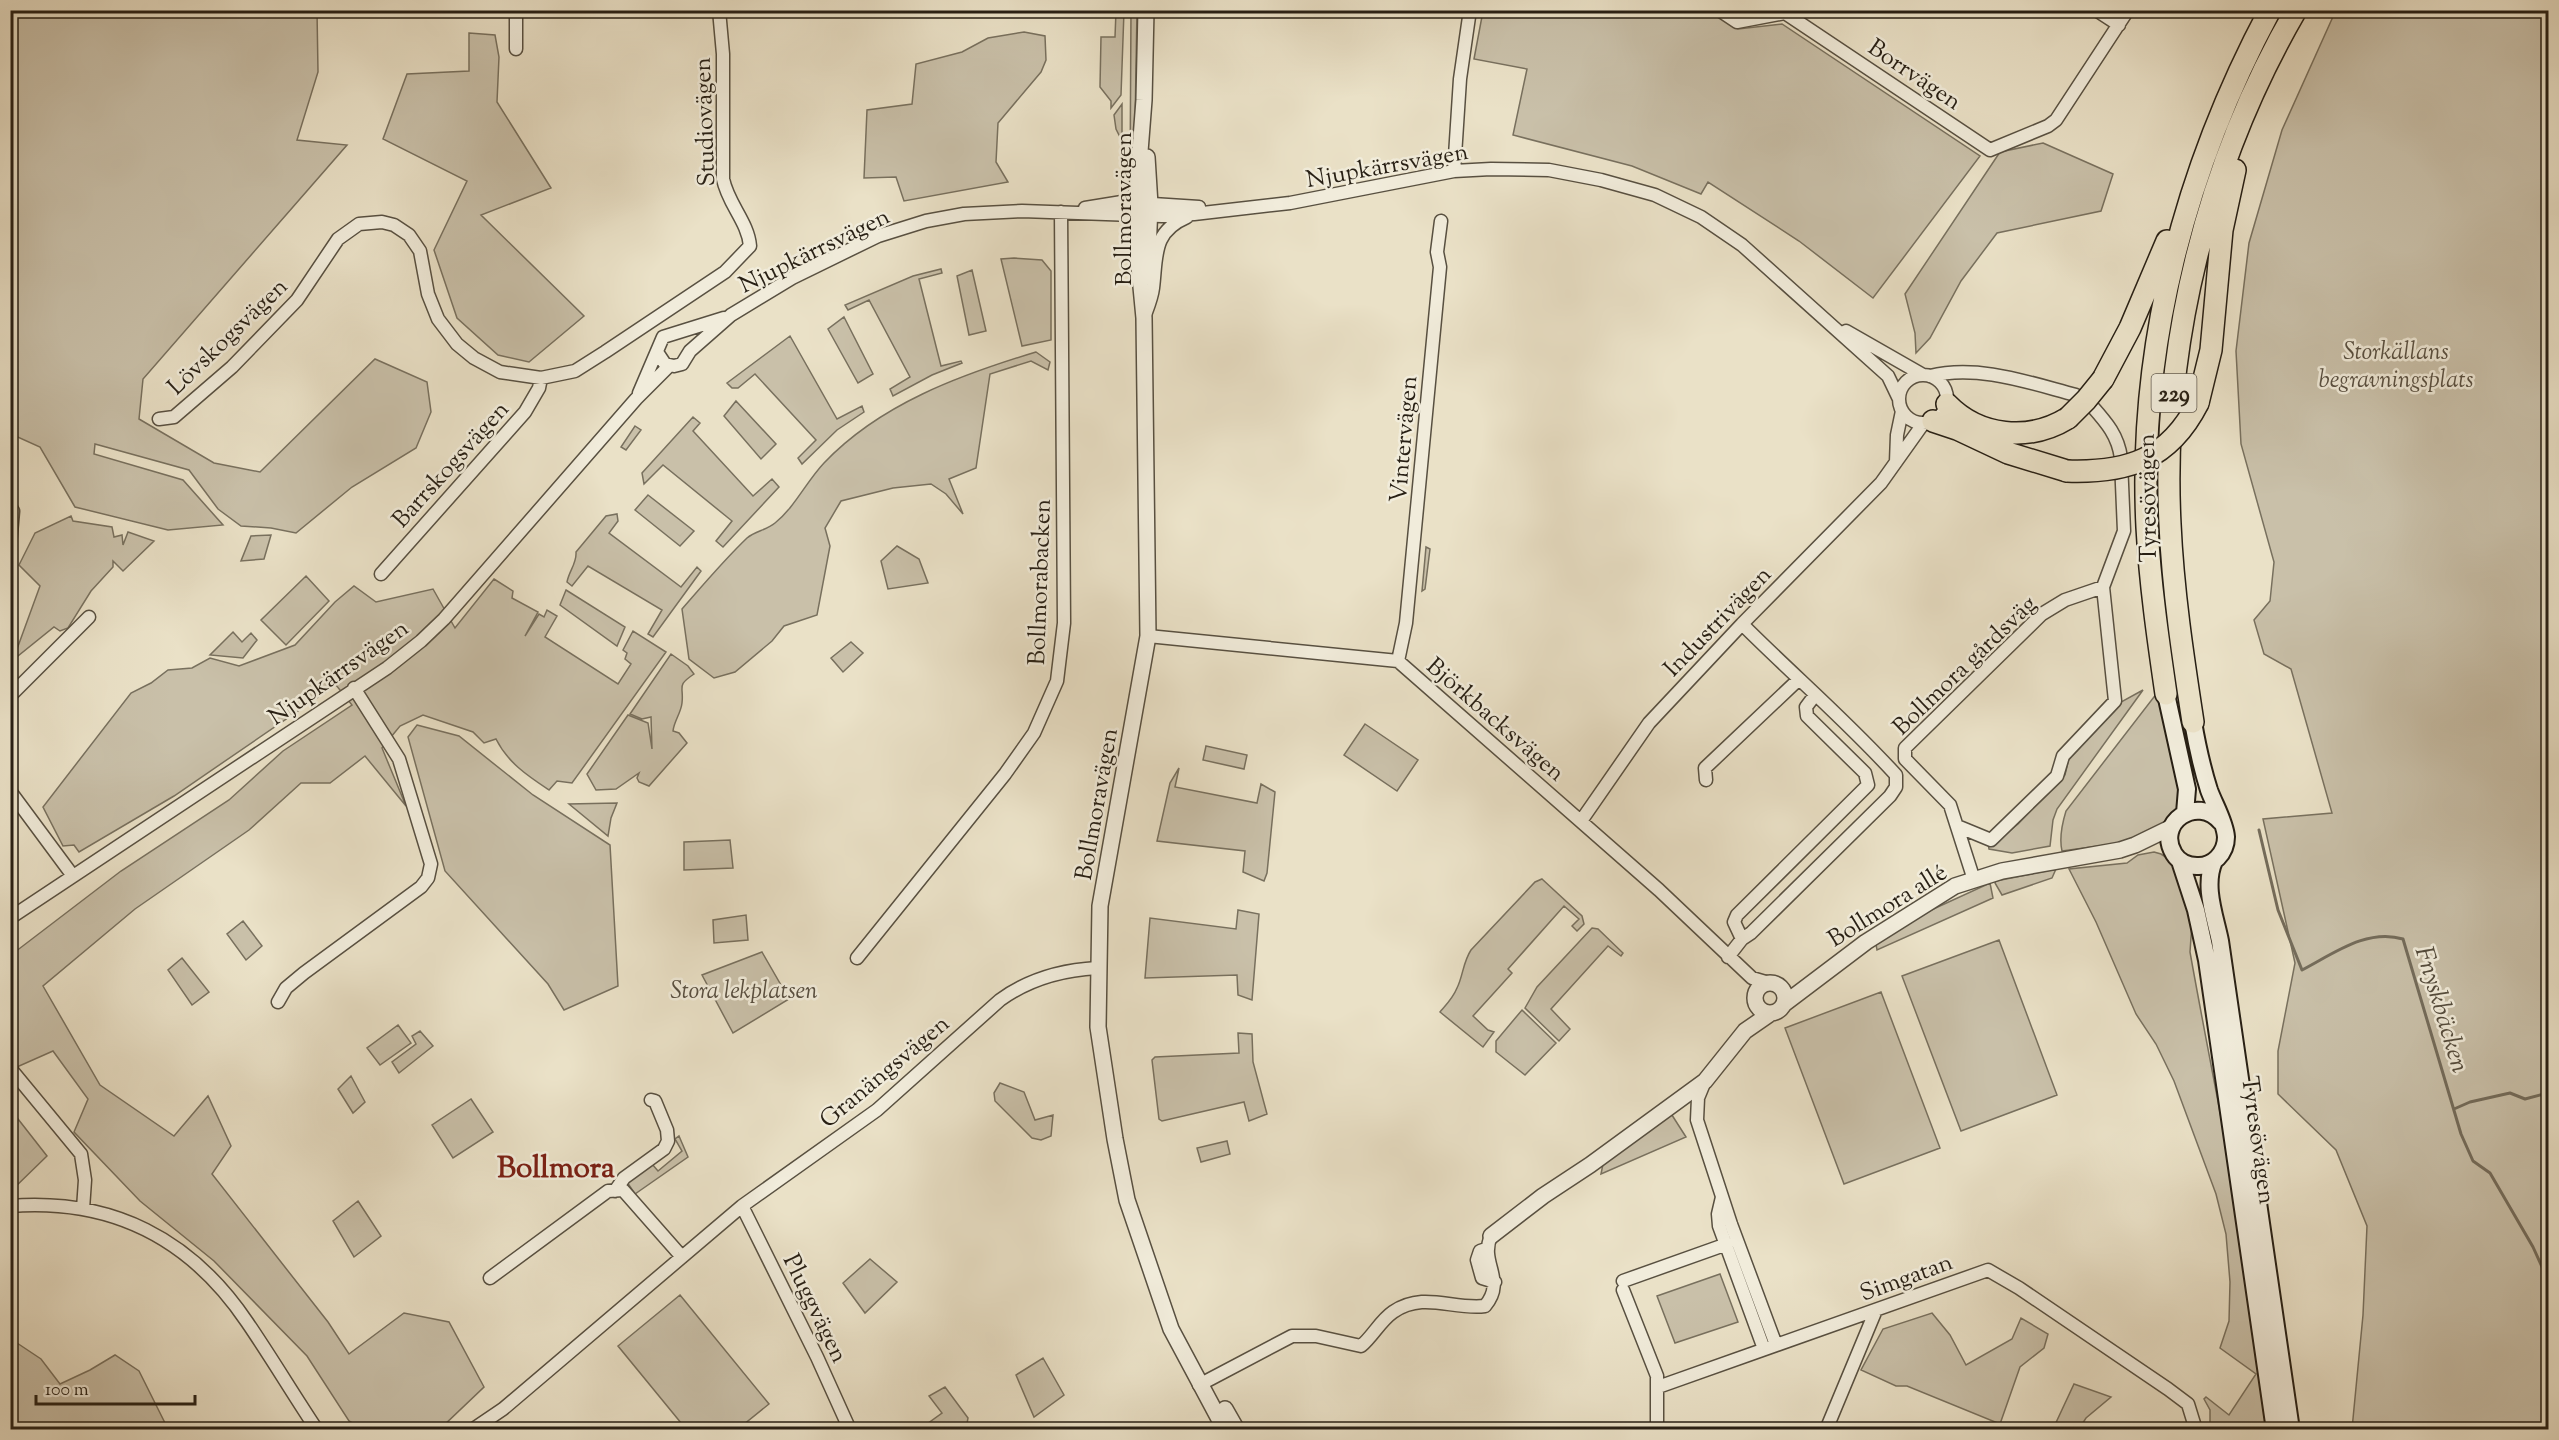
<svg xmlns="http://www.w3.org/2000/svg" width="2559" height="1440" viewBox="0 0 2559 1440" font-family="'Sorts Mill Goudy',serif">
<rect width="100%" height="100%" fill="#eae1c7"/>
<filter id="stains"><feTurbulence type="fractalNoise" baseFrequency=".00333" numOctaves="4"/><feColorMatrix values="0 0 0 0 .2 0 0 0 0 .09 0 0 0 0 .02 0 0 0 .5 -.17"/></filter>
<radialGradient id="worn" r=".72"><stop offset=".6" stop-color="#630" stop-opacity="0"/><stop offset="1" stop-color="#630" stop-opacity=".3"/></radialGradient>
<path fill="#c9c0a9" stroke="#78705e" stroke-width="1.5" d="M1137,10L1134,183H1130L1131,11Z
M1709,10L1738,29L1782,24L1980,156L1873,298L1799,241L1708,182L1701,194L1632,166L1513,135L1527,69L1474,59L1483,11Z
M2336,10L2548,11V1429H2352L2363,1315L2367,1226L2336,1150L2278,1094V1051L2295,963L2263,819L2332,813L2291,669L2264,654L2254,620L2270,601L2274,562L2241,444L2236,351L2249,243L2282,130Z
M10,11H317L318,72L297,140L347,145L143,379L139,419L214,463L260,472L375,359L427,382L431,412L416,448L352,487L296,533L271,528L241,526L218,509L189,470L95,444L94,454L183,480L223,525L168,530L75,507L40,447L11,434Z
M1116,11H1124L1121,95L1111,108V101L1100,87L1101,37H1115Z
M1024,32L1045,36L1046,60L1041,72L998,123L996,162L1008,182L904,201L896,177L864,178L867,110L912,104L916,64L962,52L988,38Z
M469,33L495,35L499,57L497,102L551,188L481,215L584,316L529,362L498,355L457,318L434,250L467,181L383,139L407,74L469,71Z
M1122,104V137L1121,139L1116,129L1114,115Z
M2043,143L2113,174L2101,211L1997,233L1961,281L1930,338L1916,353L1915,333L1905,294L2000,152Z
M1014,258L1042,260L1051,271V340L1022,346L1001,259Z
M941,269L942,273L919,279L941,366L961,361L962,363L932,375L893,396L890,389L910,377L869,300L848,310L845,305L913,276Z
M972,270L986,331L969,335L957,276Z
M844,317L873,374L858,383L828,329Z
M790,336L837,419L862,406L864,412L837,430L802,464L798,458L816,440L755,374L738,388H732L727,383Z
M1036,352L1050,362L1048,370L1031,361L990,374L976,468L949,479L963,514L946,494L931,484L893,488L841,501L825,528L830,546L817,615L784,626L772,641L735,672L714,678L689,659L682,609C703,585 724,560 747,538C755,531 767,530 775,523C795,507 806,482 824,463C880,404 960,375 1036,352Z
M736,401L776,444L761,459L724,416Z
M693,417L700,423L693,431L753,496L772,479L779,487L723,547L716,541L732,521L663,465L644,484L642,473Z
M635,426L641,430L626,450L621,447Z
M648,495L694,531L680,546L635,510Z
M617,514L618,521L609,533L681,587L697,567L701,571L653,637L648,634L662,610L588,566L572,586L567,582C569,571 577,563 576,552L606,516Z
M71,516L73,521L112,527L114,537L122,535L123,545L128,532L154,541L123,571L113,561V567L91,591L68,628L60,631L54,627L13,660L40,586L19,565L35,533Z
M271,535L264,559L241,561L251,536Z
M897,546L919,559L928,583L888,589L881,561Z
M1426,547L1430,549L1425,589L1422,591Z
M306,576L329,601L286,645L261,620Z
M494,579L513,591L512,598L538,612L525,636L539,614L544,617L547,610L557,616L545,637L618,684L631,664L625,659L627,653L623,650L633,631L666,652L572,783L557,781L549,790C528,776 508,763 496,739L484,743L473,732L423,715L400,726L382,748L406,806L365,756L330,783H301L249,830L135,909L43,986L100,1085L174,1136L208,1096L231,1146L212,1174L328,1322L349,1354L404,1313L449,1322L484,1387L442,1427L435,1430L362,1429L349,1421L307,1356L214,1261L140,1201L74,1132L88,1099L53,1051L17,1067L11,1049V955L121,871L229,800L283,751L352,705L336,685L174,796L79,852L74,845L63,846L43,807L131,693L151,683L168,670L192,668L210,658L239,666L295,645L335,602L354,586L376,602L433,589L455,628Z
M566,590L625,627L617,646L560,605Z
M233,632L242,642L251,633L257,640L243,658L210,655Z
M851,642L863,653L843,672L831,658Z
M671,654L688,666L694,674C676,686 684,686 682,703C681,713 674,721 673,731L679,733L687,743L649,786L639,782L637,778L639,773L616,789L596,790L587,774L628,715L648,723L652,749L651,717L642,719L630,714Z
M2143,690L2057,809L2053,820L2050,846L2012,853L1989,849L1988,843L2002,837L2018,824L2065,775L2069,758L2121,702Z
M2157,693L2175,745L2182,811L2151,833L2113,844L2062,851C2059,838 2062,824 2066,811Z
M1365,724L1418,760L1397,791L1344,755Z
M417,725L459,736L533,795L610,845L618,986L564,1010L548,984L445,871L408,737Z
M1206,746L1247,755L1244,769L1203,760Z
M1179,768L1175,787L1257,803L1261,784L1275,792L1267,873L1264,881L1243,872L1245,851L1157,841L1170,783Z
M617,803L611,818L608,836L569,804Z
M730,840L733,868L684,870V842Z
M2154,852L2161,854L2178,865L2192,923L2190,952C2218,1110 2255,1269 2266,1429H2210V1410L2204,1399L2206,1397L2229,1415L2256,1374L2220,1348L2229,1321L2230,1282L2226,1234L2216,1194L2174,1081L2156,1044L2136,1014L2096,922L2069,869L2127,863L2138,855Z
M2056,869L2052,878L2002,895L1995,883L1996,881Z
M1542,879L1582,916L1584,924L1577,931L1572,926L1579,919L1564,906L1508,969L1512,973L1473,1016L1488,1030L1494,1032L1483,1047L1440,1012C1446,1005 1453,998 1457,988C1463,976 1463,962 1471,950L1535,882Z
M1990,883L1993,898L1877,950L1876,944L1929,911Z
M1238,910L1259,914L1252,1000L1238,995L1237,975L1145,978L1150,918L1236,929Z
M746,915L748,940L714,943L713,920Z
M243,921L262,946L246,960L227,934Z
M1592,928L1598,929L1623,953L1621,956L1608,946L1551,1009L1570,1029L1559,1041L1525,1008L1537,987Z
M1999,940L2057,1095L1961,1131L1902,976Z
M762,952L789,999L733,1033L702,975Z
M182,958L209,992L192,1005L168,970Z
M1881,992L1940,1148L1844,1184L1785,1028Z
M1522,1010L1556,1043L1525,1075L1496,1052V1041Z
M398,1025L411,1043L380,1065L367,1048Z
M420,1031L433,1046L399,1073L392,1062L416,1044L412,1036Z
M1238,1033L1252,1034L1253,1062L1267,1114L1249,1121L1244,1102L1162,1121L1159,1119L1152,1060L1155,1057L1239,1053Z
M351,1076L365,1102L353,1113L338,1089Z
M1000,1083L1024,1092L1035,1120L1053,1115L1051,1136L1041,1140L1032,1138L995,1101L994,1093Z
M471,1099L493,1132L453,1158L432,1125Z
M11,1110L47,1156L11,1191Z
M1670,1112L1686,1137L1601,1174L1603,1164Z
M679,1136L688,1157L635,1194L627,1182L652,1164L658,1171L682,1151L675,1139Z
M1227,1141L1230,1154L1201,1162L1197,1148Z
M358,1201L381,1236L354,1257L333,1221Z
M870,1259L897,1282L865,1313L843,1283Z
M1720,1274L1738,1322L1675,1343L1657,1296Z
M680,1295L769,1404L738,1429H686L618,1346Z
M1932,1313L1950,1335L1966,1365L2012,1339L2021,1318L2048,1334L2044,1348L2020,1367L2000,1424L1907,1386H1896L1861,1370L1883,1329Z
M11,1339L41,1359L60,1384L90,1370L115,1355L139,1371L168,1429H11Z
M1043,1358L1064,1395L1034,1417L1016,1375Z
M2074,1384L2111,1397L2086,1418L2079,1429H2053Z
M945,1387L968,1418L966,1429H920L942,1413L929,1396Z"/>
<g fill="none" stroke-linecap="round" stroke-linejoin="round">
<path stroke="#746c5b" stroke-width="3" d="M2259,830L2278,910L2302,970C2333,954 2367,928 2403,939L2461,1134L2473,1161L2490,1173L2533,1247L2548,1280
M2454,1109L2470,1102L2510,1093L2525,1099L2548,1093"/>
<g stroke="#585041" stroke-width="15">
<path id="minor" d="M1719,10L1737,22L1785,13L1990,150L2048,126L2056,120L2128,10
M2096,10L2119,25
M516,49V10
M1454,171L1460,79L1470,10
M1085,208L1122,202L1199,207
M1145,315C1148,307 1152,297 1153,288C1157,256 1152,232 1187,217
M1846,331L1923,375
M657,352L665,364L674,366L682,364L690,351L731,315L792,278L878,236L926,221L964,214L1022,211L1162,216L1194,214L1290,203L1454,171L1491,169L1549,170L1601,180L1655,195L1701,217L1742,245L1888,376L1899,399
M1899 399a24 24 0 1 1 48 0a24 24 0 1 1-48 0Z
M1930,376C1978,364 2030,383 2076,395
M639,393L663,337L724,318
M2091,405C2106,422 2118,435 2121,458L2115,467
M159,419L174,417L232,367L297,300L338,239L359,224L382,222L394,225L409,235L420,251L428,294L438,319L457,344L474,358L500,372L541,378L575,371L605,352L725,272L750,246C748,222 728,204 723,179V54L719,10
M1896,462L1897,435L1902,411
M10,506L13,511L10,545
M381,574L525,412L539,388L541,378
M1148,636L1398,661L1659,890L1752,978L1769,983
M1398,661L1406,623L1440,267L1437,252L1441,221
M10,696L89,617
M1706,780L1705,768L1798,680
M10,791L73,876
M1581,821L1649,723L1742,624L1881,483L1923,424
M1957,826L1991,840L2057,776L2063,756L2115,701L2103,587L2124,531L2121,461
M1974,880L1950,805L1905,759V748L2042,614L2065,600L2103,587
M10,918L387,668L421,641L444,619L636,399L669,366
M1742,939L1734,922L1737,915L1868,785L1865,773L1807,716L1806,707L1815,695
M1728,957L1742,939L1751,933L1890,796L1896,787V775C1847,721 1793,675 1742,624
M857,958L1005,774L1034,733L1057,681L1064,623L1061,212
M278,1002L286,988L304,973L421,887L428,878L431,864L399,759L354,688
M10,1068L81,1154L85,1180L83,1209
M1705,1081L1698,1098L1697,1120L1731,1224L1776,1345
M615,1191L624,1178L664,1149L668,1141L667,1130L655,1101L651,1100
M1722,1197L1718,1214L1719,1226L1764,1349
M10,1206C112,1198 191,1239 247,1322C271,1357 293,1394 317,1430
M742,1206L817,1357L850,1430
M1486,1249L1480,1251L1477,1260L1482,1278L1495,1282
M490,1278L608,1191L623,1190L682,1257
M1623,1281L1727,1244
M1623,1290L1657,1376V1430
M1199,1385L1292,1336H1316L1361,1346C1373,1336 1380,1321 1393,1312C1424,1291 1452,1310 1485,1306C1507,1280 1479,1263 1491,1236
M1658,1387L1988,1270L2019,1288L2168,1389L2188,1404L2196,1430
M472,1430L503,1409L742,1206L877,1110L1000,1000C1029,979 1061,970 1097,968
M1826,1430L1876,1310"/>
</g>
<g stroke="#585041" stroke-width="18">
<path id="tertiary" d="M1146,10L1144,100L1136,203V235L1144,318L1148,636L1100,906L1098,1027L1115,1139L1127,1200L1171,1329L1225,1430
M1147,277L1150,205L1147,157
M1755 998a15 15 0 1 1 30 0a15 15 0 1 1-30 0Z
M1784,1004L1866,942L1955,886L2002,871L2120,850L2135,845L2172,827
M1491,1236L1543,1196L1590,1165L1705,1081L1745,1031L1771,1013
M1225,1409L1237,1430"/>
</g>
<g stroke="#271f14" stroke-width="20">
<path id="secondary" d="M2166,694L2187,789L2185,813
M2193,722C2197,745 2202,768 2209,790C2214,804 2225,822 2226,837C2226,853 2213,867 2197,866C2188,866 2179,862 2174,854C2155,823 2197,794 2221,822
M2180,861L2196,910L2207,960L2275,1430
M2214,861C2203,886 2215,916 2220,941L2291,1430"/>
</g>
<g stroke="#271f14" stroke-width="24">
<path id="motorway" d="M2103,379L2130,328L2167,241
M2198,403L2211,350L2222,230L2235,170
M1947,404C1979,437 2029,442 2068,418
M1933,421L1957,429L2008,453L2067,471
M2166,694C2158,639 2150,583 2147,527C2138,346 2185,169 2270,10
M2193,722C2183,657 2173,591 2170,524C2161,347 2207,163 2296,10"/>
</g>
<use href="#minor" stroke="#f1ecdb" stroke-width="12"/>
<use href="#tertiary" stroke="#f1ecdb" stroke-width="15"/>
<use href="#secondary" stroke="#f1ecdb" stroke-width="16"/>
<use href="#motorway" stroke="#eae1c7" stroke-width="21"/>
<g stroke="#271f14" stroke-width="24" stroke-linecap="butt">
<path id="motorway-bridge" d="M2068,418L2086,400L2103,379
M2067,471C2127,473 2169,460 2198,403"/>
</g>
<use href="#motorway-bridge" stroke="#eae1c7" stroke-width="21"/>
</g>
<g text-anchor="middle" stroke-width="5" stroke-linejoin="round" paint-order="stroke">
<rect fill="#f1ecdb" stroke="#645c50" stroke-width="1.5" x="2151.5" y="374" width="45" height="38" rx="4.5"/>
<g font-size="22" font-weight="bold" fill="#271f14">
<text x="2174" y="401">229</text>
</g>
<g font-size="24" fill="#271f14" stroke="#f1ecdb">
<text transform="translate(1915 74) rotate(34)" y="8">Borrvägen</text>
<text transform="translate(704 122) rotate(-92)" y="8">Studiovägen</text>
<text transform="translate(1387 165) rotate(-10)" y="8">Njupkärrsvägen</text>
<text transform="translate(1123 209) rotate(-90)" y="8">Bollmoravägen</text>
<text transform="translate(814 250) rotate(-26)" y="8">Njupkärrsvägen</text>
<text transform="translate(227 336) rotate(-44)" y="8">Lövskogsvägen</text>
<text transform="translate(1403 439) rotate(-85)" y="8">Vintervägen</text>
<text transform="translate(450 464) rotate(-48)" y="8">Barrskogsvägen</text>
<text transform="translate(2147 498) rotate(-91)" y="8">Tyresövägen</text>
<text transform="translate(1039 582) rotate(-88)" y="8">Bollmorabacken</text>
<text transform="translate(1717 621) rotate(-46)" y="8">Industrivägen</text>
<text transform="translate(1964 665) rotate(-44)" y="8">Bollmora gårdsväg</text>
<text transform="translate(338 672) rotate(-35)" y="8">Njupkärrsvägen</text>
<text transform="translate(1496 719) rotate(41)" y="8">Björkbacksvägen</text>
<text transform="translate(1096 804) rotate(-80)" y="8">Bollmoravägen</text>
<text transform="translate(1887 905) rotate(-32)" y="8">Bollmora allé</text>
<text transform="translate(884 1071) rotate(-40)" y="8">Granängsvägen</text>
<text transform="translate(2259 1140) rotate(82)" y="8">Tyresövägen</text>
<text transform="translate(1906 1277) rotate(-20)" y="8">Simgatan</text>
<text transform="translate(816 1308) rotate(64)" y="8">Pluggvägen</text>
</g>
<g font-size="24" font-style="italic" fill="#584f41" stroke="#f1ecdb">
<text x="2396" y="359">Storkällans<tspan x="2396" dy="28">begravningsplats</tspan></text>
<text x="744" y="998">Stora lekplatsen</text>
</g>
<g font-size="26" font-style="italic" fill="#544c3d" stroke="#f1ecdb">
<text transform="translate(2443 1009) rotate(73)" y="9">Fnyskbäcken</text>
</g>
<g font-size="30" font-weight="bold" fill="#7a1f14" stroke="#f1ecdb">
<text x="556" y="1177">Bollmora</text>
</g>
</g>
<rect width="2559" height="1440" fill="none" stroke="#eae1c7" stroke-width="36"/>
<rect x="12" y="12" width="2535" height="1416" fill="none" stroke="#271f14" stroke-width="3"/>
<rect x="18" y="18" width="2523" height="1404" fill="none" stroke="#271f14" stroke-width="1.5"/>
<path d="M36 1395v9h159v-9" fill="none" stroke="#271f14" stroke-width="3"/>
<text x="45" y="1395" font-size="18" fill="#271f14" stroke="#f1ecdb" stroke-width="4.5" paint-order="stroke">100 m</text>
<rect width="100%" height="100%" filter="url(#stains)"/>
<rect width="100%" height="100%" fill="url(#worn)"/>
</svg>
